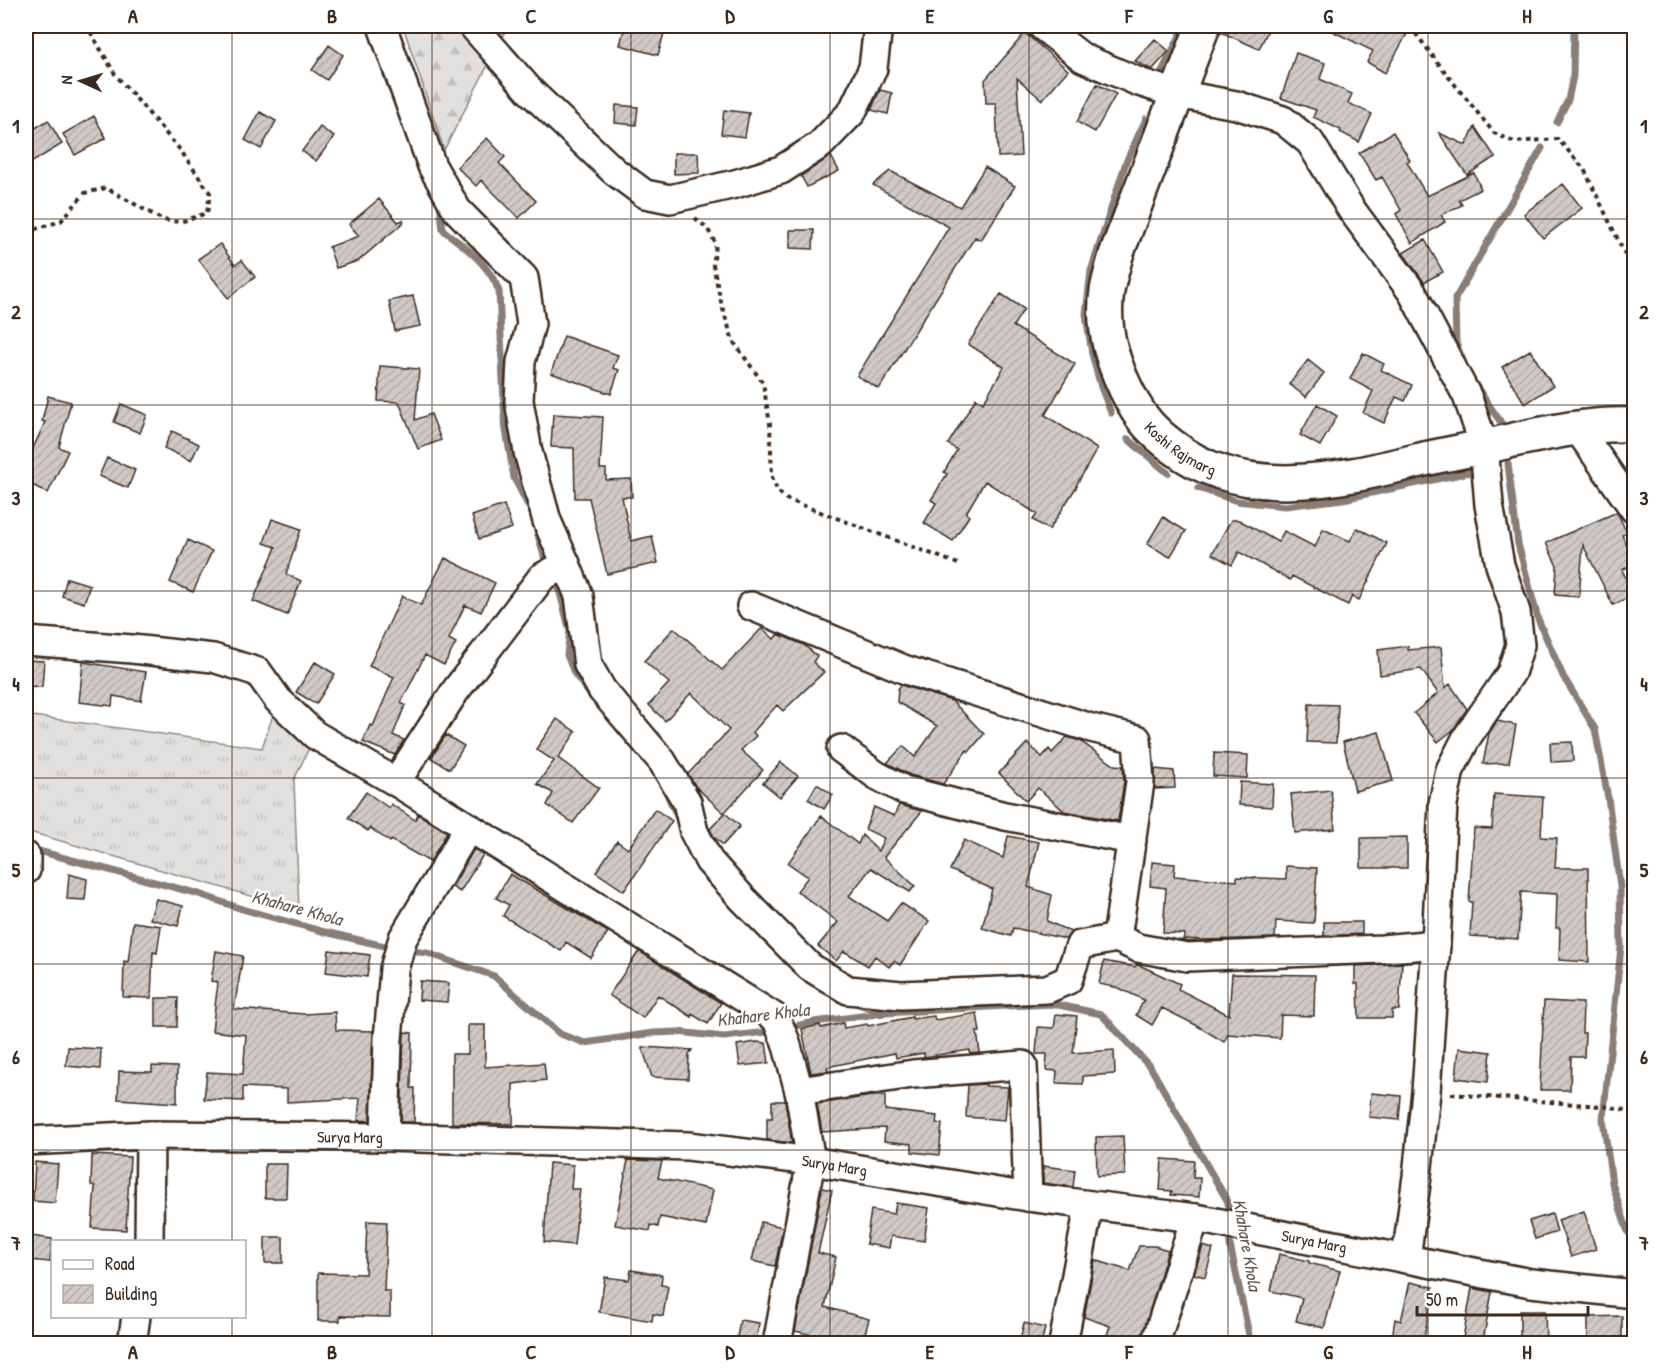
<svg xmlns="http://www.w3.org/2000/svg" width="1660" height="1369" viewBox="0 0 1660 1369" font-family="'Patrick Hand',sans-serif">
<defs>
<pattern id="grass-tufts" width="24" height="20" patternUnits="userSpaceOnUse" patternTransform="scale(1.5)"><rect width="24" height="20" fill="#e2e0de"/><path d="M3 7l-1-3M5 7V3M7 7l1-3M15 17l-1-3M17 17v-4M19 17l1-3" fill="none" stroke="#c3c0be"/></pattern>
<pattern id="forest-firs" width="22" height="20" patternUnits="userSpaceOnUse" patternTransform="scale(1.5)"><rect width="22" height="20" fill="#e2e0de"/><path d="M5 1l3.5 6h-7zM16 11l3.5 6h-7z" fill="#c3c0be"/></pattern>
<pattern id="building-hatch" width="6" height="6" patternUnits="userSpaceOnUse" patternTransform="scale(1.5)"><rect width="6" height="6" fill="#cfcac7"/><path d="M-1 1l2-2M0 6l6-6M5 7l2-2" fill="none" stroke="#b3aeaa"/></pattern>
</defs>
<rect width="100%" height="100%" fill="#fff"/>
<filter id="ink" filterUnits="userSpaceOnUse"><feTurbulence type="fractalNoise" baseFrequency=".0167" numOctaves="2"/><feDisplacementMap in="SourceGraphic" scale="12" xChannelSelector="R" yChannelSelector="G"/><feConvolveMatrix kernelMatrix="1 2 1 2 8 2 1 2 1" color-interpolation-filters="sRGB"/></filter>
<g filter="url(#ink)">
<path fill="url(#grass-tufts)" stroke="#8e857e" stroke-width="1.5" d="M278,700L315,735L294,780L299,910L26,831V715L262,748Z"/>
<path fill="url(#forest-firs)" stroke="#8e857e" stroke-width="1.5" d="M403,26H508L444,150Z"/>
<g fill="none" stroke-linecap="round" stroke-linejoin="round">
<path stroke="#887e77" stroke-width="7" d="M1161,73L1185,26
M1557,122L1568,100L1573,76L1574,26
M440,204L443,230C465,247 489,264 499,291L505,424L514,478L532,513L547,567
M1464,363L1456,343L1455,299L1542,148
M1476,386L1502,424
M1111,413L1101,387L1092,354L1086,314L1091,271L1126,162L1146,119
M1128,439L1168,473
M1508,464L1518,544L1538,619L1563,676L1595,729L1608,798L1620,886L1621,947L1603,1119L1612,1183L1627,1229L1634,1243
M1198,488L1237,501L1285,506L1343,499L1470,472
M552,577L560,593L570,631L567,655L574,673L593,699
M662,783L681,825
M31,849L199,894L242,909L325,932L393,948
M404,950L427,953L494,976L560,1034L585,1043L653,1033L678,1032L724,1037L775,1031
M852,1002L882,1012
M786,1028L814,1022L885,1013L1006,1006L1054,1004L1101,1014L1151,1068L1228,1202L1229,1218
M1229,1230L1230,1245L1251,1344"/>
</g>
<path fill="url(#building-hatch)" stroke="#3b2a1e" stroke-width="1.5" d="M625,26H636L664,33L658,55L620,45Z
M1221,26H1270L1259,49L1221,32Z
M1322,26H1392L1407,34L1385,73L1367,62L1373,51Z
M1025,33L1068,70L1042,100L1017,78L1021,156L998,157L996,103H986L985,80Z
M1155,39L1169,51L1152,70L1135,61Z
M329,45L343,55L327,80L312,70Z
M1296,53L1325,63L1320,79L1352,94L1348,103L1372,114L1359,142L1340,132L1341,130L1313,117L1316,110L1281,98Z
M1097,84L1116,94L1095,132L1077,122Z
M880,90L892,93L888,114L871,110Z
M616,105L638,107L636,125L615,123Z
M724,110L749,113L745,137L721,134Z
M260,112L276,121L261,149L245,140Z
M94,116L106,138L75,155L63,134Z
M48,120L62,144L26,166V134Z
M320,127L334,137L316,161L302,151Z
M1475,127L1495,157L1467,175L1439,133L1466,145Z
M1393,132L1410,160L1407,162L1427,196L1474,173L1481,189L1459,200L1462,205L1441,215L1445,222L1412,243L1396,214L1401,210L1382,177L1376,180L1359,153Z
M487,138L505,157L499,163L536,201L519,218L481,180L476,186L457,167Z
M674,153H698L699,173L674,174Z
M831,156L839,171L807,187L801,176Z
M985,167L1015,186L981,240L975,237L879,389L857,376L949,227L873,185L890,171L960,207Z
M1563,184L1582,208L1543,238L1524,214Z
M379,199L398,222L403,220L404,222L358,261L336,268L329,247L359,236L349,224Z
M790,230H814L813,249L790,248Z
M1425,240L1443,272L1424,282L1403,253Z
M220,244L235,265L242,260L255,277L228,298L198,259Z
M1001,294L1024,309L1013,326L1075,364L1045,415L1097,449L1076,486H1077L1049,530L1033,520L1037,514L985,481L966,513L969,516L953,541L924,523L936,503L931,500L947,474L944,472L957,450L948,444L976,398L983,403L1004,367L968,344Z
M413,296L420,326L395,331L389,301Z
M564,336L618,355L613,368L619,370L611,394L551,373Z
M1530,350L1553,386L1525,404L1502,367Z
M1363,353L1384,364L1381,370L1412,385L1405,401L1396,397L1384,423L1363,413L1373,391L1350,379Z
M1308,360L1324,373L1306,397L1289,384Z
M380,366L419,369L415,420L431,414L441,440L418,449L399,402L378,401Z
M48,396L71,402L59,447L68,451L48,493L26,482V464L45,422L42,421Z
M121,404L147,415L140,433L114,422Z
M1317,404L1337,416L1320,446L1300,435Z
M553,414L603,417L600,469H606V480L631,479L632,497H622L631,541L652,536L658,563L607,574L589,498H575L574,448L551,447Z
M172,431L199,444L191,461L164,448Z
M107,458L135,470L128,488L99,476Z
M504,505L512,528L479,539L472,516Z
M1617,512L1627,533L1622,535L1635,563L1622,570L1634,595L1613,605L1583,545L1579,597L1555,595L1557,566L1546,543Z
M1163,517L1186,531L1170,557L1147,544Z
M272,519L301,529L286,574L301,581L287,615L253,601L276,547L264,543Z
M1231,520H1239L1278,542L1284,531L1315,547L1323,529L1350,541L1357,528L1387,543L1359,600L1352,596L1348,605L1292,576L1290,580L1239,552L1232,565L1212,554Z
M188,540L212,551L193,592L170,582Z
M445,558L495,583L481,612L465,605L449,639L456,643L444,665L425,655L401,703L405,705L393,735L404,740L395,755L363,742L370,725L373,726L394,677L369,666L402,596L421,605Z
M67,578L90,585L84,603L62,596Z
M674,628L722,670L762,628L774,639L778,634L804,645L817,656L813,662L824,672L783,711L777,705L753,732L756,736L741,750L763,770L724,813L696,787L688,774L729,730L691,693L665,721L649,705L669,683L644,661Z
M1408,646V650L1441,647L1445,688L1450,684L1467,709L1453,730L1438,742L1414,713L1438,693L1421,669L1380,675L1378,650Z
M26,660L44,661L42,687L26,686Z
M83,662L146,672L141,701L113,696L112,706L79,702Z
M315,662L335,674L316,704L296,692Z
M901,685L952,701L984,734L969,752L967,750L943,784L910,775L887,763L903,746L915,757L937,726L897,702L898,689Z
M1309,704L1338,705L1336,743L1307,742Z
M557,719L576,732L558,758L599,788L573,823L547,805L553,793L537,784L554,761L536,749Z
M1497,721L1516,725L1509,763L1483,764L1489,733Z
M1379,732L1393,781L1355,791L1343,742Z
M446,735L464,746L450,769L431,758Z
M1067,737L1080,741L1114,765L1123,766L1124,781L1118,821L1064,811L1038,788L1026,801L999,773L1027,743L1042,757L1049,749L1052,753Z
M1572,742L1573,761L1551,762L1550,743Z
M1214,753L1248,755L1247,778L1213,776Z
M781,762L798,776L780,797L763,783Z
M1155,769L1174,771L1175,788L1155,789Z
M1240,782L1273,784L1272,807L1239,805Z
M817,784L833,795L824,809L808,799Z
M1331,790L1335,829L1295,833L1291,794Z
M366,792L389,808L391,804L415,820L418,814L447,832L430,862L391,840L390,842L370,828L368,831L348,818Z
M1494,794L1543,797L1541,837L1557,838L1555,868H1588L1589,962L1559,960L1560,928H1556L1557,894L1521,892L1518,939L1470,936L1472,902H1469L1474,828L1492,829Z
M899,805L922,811L884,857L915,886L910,892L871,868L849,896L887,921L901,903L929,921L900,965L894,961L889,967L875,956L868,966L844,951L836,961L818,946L838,922L797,891L808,877L788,863L821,816L858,844L862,835L878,851L884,838L865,829L874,807L894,816Z
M655,809L672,821L624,891L596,872L617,841L628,849Z
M725,813L740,826L723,845L714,837L710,829Z
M1008,836L1039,842L1028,887L1052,895L1047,921L1071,932L1066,939L1013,928L1011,936L982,928L992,889L950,870L964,840L1003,858Z
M1407,837V868H1361V838Z
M474,849L483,855L460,892L452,887Z
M1152,862L1175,864L1174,876L1237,881V877L1286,879V866L1317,868L1314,923L1276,921L1275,938L1204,940L1183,939L1185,934L1163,933L1166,888L1150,886Z
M69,874L87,879L85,900L67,899Z
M510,874L608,932L591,958L566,942L561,951L503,916L509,905L496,898Z
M156,899L183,906L178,926L150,919Z
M133,922L161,926L157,953L153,952L151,998L123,997L124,961L128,962Z
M1324,922H1362V934L1324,936Z
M329,950L370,955L367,977L326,972Z
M216,951L243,956L234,1009L305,1014L335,1012L336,1030L373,1031L370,1121L358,1120L360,1098L287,1102V1089L243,1087V1101L204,1099L207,1072L243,1074L246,1035L212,1031L218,982L211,981Z
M639,951L721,1003L708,1024L692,1014V1017L658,995L643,1018L609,995Z
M1104,961L1135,967L1137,964L1180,984L1178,989L1229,1015L1232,974L1315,975L1314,1016L1281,1015L1280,1038L1228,1034L1224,1042L1196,1025L1162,1008L1152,1025L1136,1015L1144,1000L1119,988L1099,984Z
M1402,963L1399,1010H1392V1018H1359L1358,984H1355V966Z
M420,981L449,983L447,1002L419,1000Z
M156,998H178L177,1027H156Z
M1544,1001L1583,1003L1582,1033H1585L1584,1057H1571L1570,1090H1540Z
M977,1013L980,1032H977L980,1053L970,1054V1050L924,1057V1053L896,1058L895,1053L827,1067L828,1071L811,1073L802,1029L820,1025L821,1028L843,1023L844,1028L867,1024L868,1026L912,1017V1019L934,1016L935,1020Z
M1056,1014L1077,1016L1073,1053L1114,1050L1115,1074L1083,1076V1084L1056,1083L1057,1071L1046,1070L1047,1054H1036L1038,1027L1054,1028Z
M468,1025H485V1067L544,1063L546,1080L513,1084V1124L452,1123V1054H468Z
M404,1032L412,1033L411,1088H415L414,1122H401Z
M756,1042L766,1043L769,1063L740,1066L737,1045Z
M68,1047L101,1049L100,1069L66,1066Z
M642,1047L692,1050L689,1054L688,1079L652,1077Z
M1459,1048L1491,1052L1488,1082L1456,1078Z
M152,1066L177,1067V1103L118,1099L119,1071L152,1072Z
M986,1084V1086L1008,1087L1005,1120L966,1117L968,1085Z
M1371,1093L1401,1096L1399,1120L1369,1117Z
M872,1096H885V1110L937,1116L936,1123L942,1124L939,1155L912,1152V1144L884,1141L885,1128L822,1132L817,1104Z
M772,1101H785L792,1143L767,1140V1118H772Z
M1123,1136L1125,1175L1097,1176L1096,1137Z
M92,1155L130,1157L126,1230L92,1228L95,1186L91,1185Z
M1162,1159L1194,1161L1193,1178H1200L1199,1197L1171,1195L1172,1191L1160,1190Z
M628,1160L662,1161L658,1178L713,1190L706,1226L660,1217L658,1227L651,1225L650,1231L615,1225Z
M35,1162L58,1164L55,1203L33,1201Z
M549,1163L573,1165L571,1189H580L574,1245L544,1242Z
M265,1164H287L286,1198H265Z
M1043,1166L1075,1170L1073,1187L1043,1183Z
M822,1188L832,1190L818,1253L836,1257L825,1307L869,1319L862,1344H852L795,1331Z
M896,1203L929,1208L924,1241L891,1236L889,1248L866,1244L871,1210L894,1214Z
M1584,1211L1596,1249L1571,1257L1558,1220Z
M1552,1214L1557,1232L1535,1239L1529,1221Z
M367,1221L387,1222L384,1291H390V1317L340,1316V1321H318V1273L365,1274Z
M761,1222L783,1227L775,1266L752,1261Z
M31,1236L52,1239L50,1262L28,1260Z
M265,1237H283V1263H265Z
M1139,1246H1155L1168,1250L1140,1344H1104L1110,1326L1084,1317L1095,1260L1130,1271Z
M1203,1246L1213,1249L1205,1277L1194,1274Z
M1279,1254L1309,1261V1263L1340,1271L1324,1328L1296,1321L1302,1298L1271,1291Z
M631,1270L662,1275L661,1285L668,1286L663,1316L653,1314L652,1321L599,1312L605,1277L629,1280Z
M1410,1282L1433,1287L1423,1344H1391L1395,1319L1401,1321Z
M1472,1288L1492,1292L1483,1341L1463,1338Z
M1520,1311H1545L1546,1344H1520Z
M1622,1316V1344H1588V1317Z
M740,1320L759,1323L756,1344H736Z
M1024,1323L1045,1328L1041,1344H1019Z"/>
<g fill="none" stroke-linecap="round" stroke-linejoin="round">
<g stroke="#3b2a1e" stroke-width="32">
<g id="minor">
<path d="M382,26L432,166L457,210L524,278L531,324L521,362L519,401L528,452L547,521L566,564L542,577L456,690L396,782"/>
<path d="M473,26L531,92L614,171L645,194L670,199L735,184L781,170L820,145L852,112L873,68L878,26"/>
<path d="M1042,26L1083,58L1139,82L1177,94L1236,105L1283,120L1310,142L1351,209L1412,292L1467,396L1484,445L1489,505L1500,565L1516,612L1520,645L1511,673L1467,737L1450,770L1443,804L1436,944L1426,1092L1417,1176L1406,1259"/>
<path d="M1577,428L1634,509"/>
<path d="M566,564L579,596L588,665L602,690L662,761L687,802L694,832L709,861L743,899L810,967L848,990L901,995L1047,989L1068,980L1080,945L1117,938"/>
<path d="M751,606L906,670L1091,728L1137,739L1140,782L1117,938L1138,948L1187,957L1382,949L1436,944"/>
<path d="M26,641L132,649L213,658L258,672L278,700L315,735L396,782L776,1018L786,1042L799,1091L811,1161L777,1344"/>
<path d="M841,749L876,775L904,790L1005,816L1132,840"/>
<path d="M26,870V856"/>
<path d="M799,1091L913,1074L1023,1065L1028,1197"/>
<path d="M385,1137L388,1039L394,969L403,938L469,827"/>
<path id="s1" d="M26,1141L150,1135L385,1137L688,1146L811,1161L1028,1197L1195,1218L1531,1283L1634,1294"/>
<path d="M149,1242L150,1135"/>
<path d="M132,1344L136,1316"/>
<path d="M1063,1344L1089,1206"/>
<path d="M1155,1344L1195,1218"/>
</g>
</g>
<g stroke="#3b2a1e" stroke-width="38">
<g id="major">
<path id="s2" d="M1203,26L1116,255C1113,267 1109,279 1107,291C1101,331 1114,368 1133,403C1142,420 1157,435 1172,446C1247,505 1345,478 1429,458C1456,452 1483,448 1509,441C1550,432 1592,423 1634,425"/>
</g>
</g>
<path stroke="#3b2a1e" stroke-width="4" stroke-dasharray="4.5 4.5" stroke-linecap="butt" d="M1410,26L1448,76L1494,133L1514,142L1558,139L1584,169L1634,273
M26,31L33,26
M695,218L707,228L716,244L713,265L722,306L733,341L763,383L770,424L772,477L777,490L786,499L961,565
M26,232L61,221L85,193L106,188L163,220L180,222L207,213L210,193L181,151L115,74L87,26
M1451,1094L1612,1107L1634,1112"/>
<use href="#minor" stroke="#fff" stroke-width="27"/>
<use href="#major" stroke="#fff" stroke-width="33"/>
</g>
</g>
<path fill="none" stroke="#3b2a1e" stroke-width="1.5" stroke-opacity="0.55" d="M232,26V1242M432,26V1344M631,26V1344M830,26V1344M1029,26V1344M1228,26V1344M1428,26V1344M26,219H1634M26,405H1634M26,591H1634M26,778H1634M26,964H1634M26,1150H1634M232,1316V1344"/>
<g text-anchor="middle" stroke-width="5" stroke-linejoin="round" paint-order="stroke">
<g font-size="16" fill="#3b2a1e" stroke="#fff">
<text dy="6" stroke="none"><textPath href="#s2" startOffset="466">Koshi Rajmarg</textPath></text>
<text dy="6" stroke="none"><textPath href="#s1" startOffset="324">Surya Marg</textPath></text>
<text dy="6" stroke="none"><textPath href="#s1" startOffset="810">Surya Marg</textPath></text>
<text dy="6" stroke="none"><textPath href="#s1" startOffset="1296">Surya Marg</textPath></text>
</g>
<g font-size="18" font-style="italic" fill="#685b52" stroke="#fff">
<text transform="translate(297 908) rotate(15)" y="6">Khahare Khola</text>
<text transform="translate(763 1015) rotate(-7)" y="6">Khahare Khola</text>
<text transform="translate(1247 1245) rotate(80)" y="6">Khahare Khola</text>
</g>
</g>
<rect width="1660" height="1369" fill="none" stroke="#fff" stroke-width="66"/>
<rect x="51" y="1240" width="195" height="78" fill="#ffffff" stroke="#b1aaa5" stroke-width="1.5"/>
<rect x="63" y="1260" width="30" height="9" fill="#ffffff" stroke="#b1aaa5" stroke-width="1.5"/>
<text x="105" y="1270" font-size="18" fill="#3b2a1e">Road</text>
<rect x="63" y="1285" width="30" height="18" fill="url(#building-hatch)" stroke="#b1aaa5" stroke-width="1.5"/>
<text x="105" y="1300" font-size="18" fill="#3b2a1e">Building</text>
<g transform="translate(81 81) rotate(274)" stroke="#ffffff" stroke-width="4.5" paint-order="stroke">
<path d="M0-4.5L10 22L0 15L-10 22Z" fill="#3b2a1e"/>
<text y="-9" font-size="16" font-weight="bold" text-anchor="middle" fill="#3b2a1e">N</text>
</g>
<path d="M1417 1306v9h171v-9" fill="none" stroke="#3b2a1e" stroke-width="3"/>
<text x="1426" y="1306" font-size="18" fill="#3b2a1e" stroke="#ffffff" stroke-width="4.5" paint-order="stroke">50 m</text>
<rect x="33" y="33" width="1594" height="1303" fill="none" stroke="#3b2a1e" stroke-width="2"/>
<g font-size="20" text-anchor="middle" font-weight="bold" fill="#3b2a1e">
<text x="133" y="23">A</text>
<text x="332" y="23">B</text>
<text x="531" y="23">C</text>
<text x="730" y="23">D</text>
<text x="930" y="23">E</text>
<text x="1129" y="23">F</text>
<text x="1328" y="23">G</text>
<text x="1527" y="23">H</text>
<text x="16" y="133">1</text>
<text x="1644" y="133">1</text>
<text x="16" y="319">2</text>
<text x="1644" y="319">2</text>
<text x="16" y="505">3</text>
<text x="1644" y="505">3</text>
<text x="16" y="691">4</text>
<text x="1644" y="691">4</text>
<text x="16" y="877">5</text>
<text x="1644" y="877">5</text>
<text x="16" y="1064">6</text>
<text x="1644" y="1064">6</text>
<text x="16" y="1250">7</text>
<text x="1644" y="1250">7</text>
<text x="133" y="1359">A</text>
<text x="332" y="1359">B</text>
<text x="531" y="1359">C</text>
<text x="730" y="1359">D</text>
<text x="930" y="1359">E</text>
<text x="1129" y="1359">F</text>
<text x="1328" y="1359">G</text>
<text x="1527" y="1359">H</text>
</g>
</svg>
